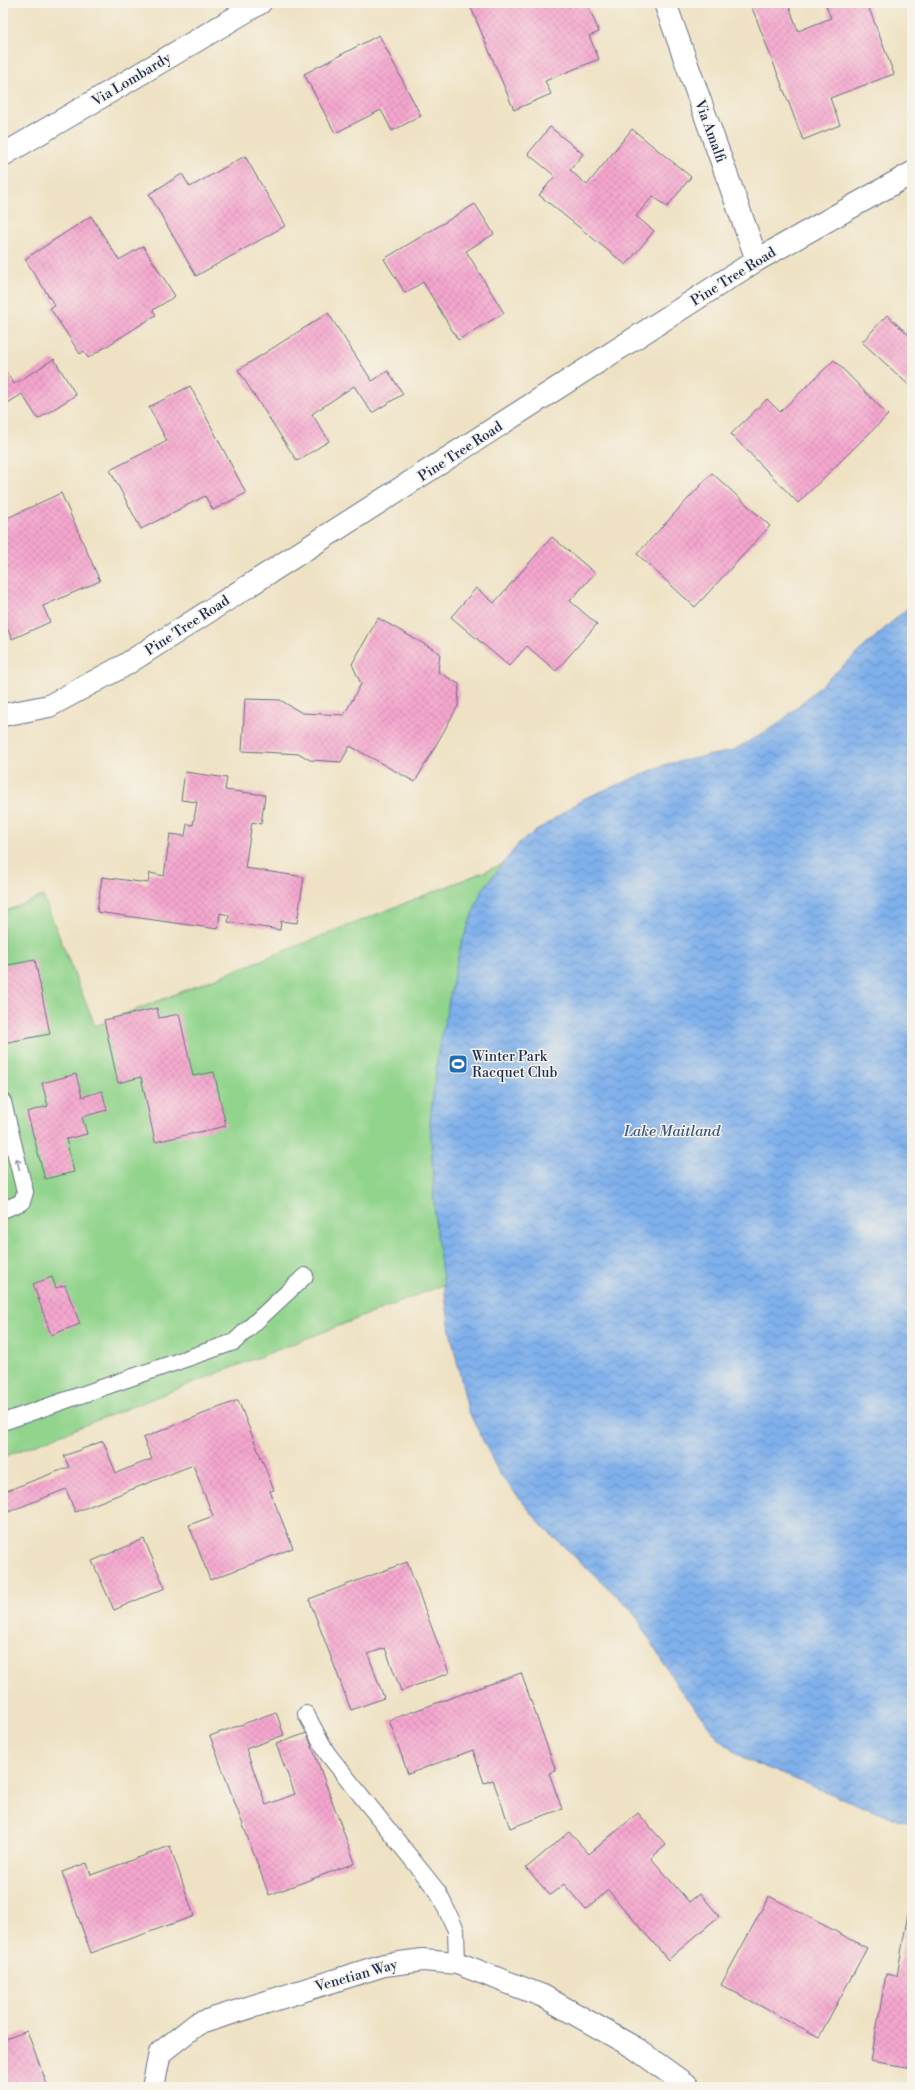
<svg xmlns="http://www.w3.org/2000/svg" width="915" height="2090" viewBox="0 0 915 2090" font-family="'Libre Bodoni',serif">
<defs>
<pattern id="water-waves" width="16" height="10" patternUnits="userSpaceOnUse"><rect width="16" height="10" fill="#80b0eb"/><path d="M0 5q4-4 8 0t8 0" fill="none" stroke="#6890c2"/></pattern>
<pattern id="building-cross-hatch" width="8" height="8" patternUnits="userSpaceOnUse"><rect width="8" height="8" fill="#f5a6ce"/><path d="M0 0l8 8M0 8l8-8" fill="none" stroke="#d18fb3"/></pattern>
</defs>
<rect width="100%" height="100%" fill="#f7f3e8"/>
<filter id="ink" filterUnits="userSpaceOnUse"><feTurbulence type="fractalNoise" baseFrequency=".025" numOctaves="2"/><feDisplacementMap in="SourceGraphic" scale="8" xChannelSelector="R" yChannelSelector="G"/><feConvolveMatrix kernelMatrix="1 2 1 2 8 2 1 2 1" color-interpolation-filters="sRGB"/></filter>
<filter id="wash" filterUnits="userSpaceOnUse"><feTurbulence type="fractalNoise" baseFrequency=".012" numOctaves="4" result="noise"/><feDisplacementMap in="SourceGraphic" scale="16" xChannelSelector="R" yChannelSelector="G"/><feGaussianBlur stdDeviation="0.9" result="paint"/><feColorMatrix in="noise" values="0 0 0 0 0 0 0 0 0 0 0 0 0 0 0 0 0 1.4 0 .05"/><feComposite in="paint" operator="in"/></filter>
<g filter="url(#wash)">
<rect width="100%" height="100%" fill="#efe2c4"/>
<path fill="#91d48c" stroke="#568275" d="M912,702V1102L3,1457V912L43,896L95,1026Z"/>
<path fill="url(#water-waves)" stroke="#4e70a4" d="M912,604V1822L896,1820L745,1759L719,1739L678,1687L633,1611L543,1527L499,1473L468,1410L450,1331L435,1222L430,1120L438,1053L460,947L482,890L520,842L583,799L667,764L732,751L777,725Z"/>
<g id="blocks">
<path fill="url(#building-cross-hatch)" d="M469,3H587L599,32L589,36L599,59L545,81L551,94L514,110Z
M755,3H788L798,31L831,18L825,3H867L894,74L830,98L840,125L803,140L751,5Z
M379,35L421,116L392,131L381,110L335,133L304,74Z
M550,127L583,154L570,170L587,185L632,129L691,177L667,207L653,196L636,216L654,231L626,265L539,195L555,176L528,154Z
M245,156L285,226L196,276L149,194L182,174L190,187Z
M475,204L494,234L466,251L504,313L458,340L423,282L405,293L384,259Z
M91,216L119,260L143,246L175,296L153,310L156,315L88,358L84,351L80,354L50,308L55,306L25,259Z
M328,313L372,381L388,371L403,394L372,413L354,386L312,414L329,441L297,461L238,370Z
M887,315L912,338V388L862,342Z
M54,359L76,395L38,419L22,394L3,406V367L14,384Z
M834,360L888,415L798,503L731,434L767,399L780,412Z
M190,386L246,493L213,510L205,496L141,529L110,470L167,441L149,407Z
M712,473L770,526L695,607L637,554Z
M61,493L100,581L43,606L50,622L12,639L3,619V520Z
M552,537L595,573L570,601L597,624L556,671L527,646L509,666L451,617L476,588L494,603Z
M378,618L440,653L438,672L459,684L458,706L415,782L350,746L341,762L310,760L300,754L242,751L245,699L280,700L302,713L344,715L361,684L352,664Z
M185,772L227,778L225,790L265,795L261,824L252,822L245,868L304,877L297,923L281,921L280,930L228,922L229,915L220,913L218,929L97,912L102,877L148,883L150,873L164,876L170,834L185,836L187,824L193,825L197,802L181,800Z
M35,960L50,1034L3,1043V966Z
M157,1008L159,1018L179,1014L193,1076L214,1072L226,1126L155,1142L141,1077L118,1083L104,1020Z
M76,1074L82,1097L102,1091L107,1110L82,1117L87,1134L66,1139L74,1172L45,1179L27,1112L48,1106L42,1083Z
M52,1277L56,1288L65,1285L80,1324L51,1335L33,1284Z
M238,1400L274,1490L270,1491L293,1548L210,1580L189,1525L213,1516L193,1465L75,1512L66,1489L3,1514V1484L6,1491L69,1467L64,1456L103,1441L116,1473L152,1459L143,1438Z
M144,1539L165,1588L114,1610L92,1561Z
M407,1562L449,1673L401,1691L385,1648L368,1654L384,1698L351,1710L309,1599Z
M521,1673L556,1771L549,1773L562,1809L510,1828L493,1780L484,1783L473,1750L408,1774L389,1720Z
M276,1712L284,1735L246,1749L266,1805L295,1794L276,1744L307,1733L355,1863L269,1895L210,1736Z
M638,1813L666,1845L651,1858L689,1902L700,1893L719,1916L668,1960L608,1890L586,1910L564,1884L550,1895L526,1868L569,1832L589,1854Z
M170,1846L194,1916L91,1953L62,1872L87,1863L91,1875Z
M769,1896L867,1948L819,2037L721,1985Z
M908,1913L912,1914V2068L871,2061L886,1974L897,1976Z
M27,2031L48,2087H3V2040Z"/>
</g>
</g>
<g filter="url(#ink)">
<use href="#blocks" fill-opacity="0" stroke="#656e82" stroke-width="1"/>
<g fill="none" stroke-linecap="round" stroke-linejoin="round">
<g stroke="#656e82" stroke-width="18">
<path id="service" d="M3,1102L25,1192L22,1202L3,1210
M3,1422L234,1342L305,1276
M306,1714L327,1753L438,1892L456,1930L457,1963"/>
</g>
<g stroke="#656e82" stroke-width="24">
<path id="minor" d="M665,3L757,260
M3,155L260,3
M3,715L49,706L125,665L757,260L912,173
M153,2087L160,2053L197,2024L384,1965L423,1960L457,1963L543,1996L635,2048L689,2087"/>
</g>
<use href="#service" stroke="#fff" stroke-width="16"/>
<use href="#minor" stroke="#fff" stroke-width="22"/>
</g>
<defs><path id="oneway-shaft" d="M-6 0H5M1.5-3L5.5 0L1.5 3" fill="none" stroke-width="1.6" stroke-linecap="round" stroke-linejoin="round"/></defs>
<use stroke="#8d97ae" href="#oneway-shaft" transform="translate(18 1164) rotate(-104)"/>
</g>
<defs>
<g id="stadium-square" transform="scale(1)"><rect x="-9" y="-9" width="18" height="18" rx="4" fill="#1f6fb2" stroke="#f7f3e8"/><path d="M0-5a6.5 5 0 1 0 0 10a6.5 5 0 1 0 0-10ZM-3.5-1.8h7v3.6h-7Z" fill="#fff"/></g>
</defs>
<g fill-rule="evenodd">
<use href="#stadium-square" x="458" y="1064"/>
</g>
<g text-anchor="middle" stroke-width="3" stroke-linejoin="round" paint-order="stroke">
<g font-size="14" fill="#1b2f5e" stroke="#f7f3e8">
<text transform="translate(131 79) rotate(-31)" y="5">Via Lombardy</text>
<text transform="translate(711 131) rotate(70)" y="5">Via Amalfi</text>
<text transform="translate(733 276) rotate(-32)" y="5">Pine Tree Road</text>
<text transform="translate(460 451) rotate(-33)" y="5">Pine Tree Road</text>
<text transform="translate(187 625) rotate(-33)" y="5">Pine Tree Road</text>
<text transform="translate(356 1975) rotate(-16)" y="5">Venetian Way</text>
</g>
<g font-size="14" fill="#1b2f5e" stroke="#f7f3e8" text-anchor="start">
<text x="472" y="1061">Winter Park<tspan x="472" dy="16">Racquet Club</tspan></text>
</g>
<g font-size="15" font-style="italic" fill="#395688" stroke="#f7f3e8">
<text x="672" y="1136">Lake Maitland</text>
</g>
</g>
<rect width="915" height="2090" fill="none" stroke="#f7f3e8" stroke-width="16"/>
</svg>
